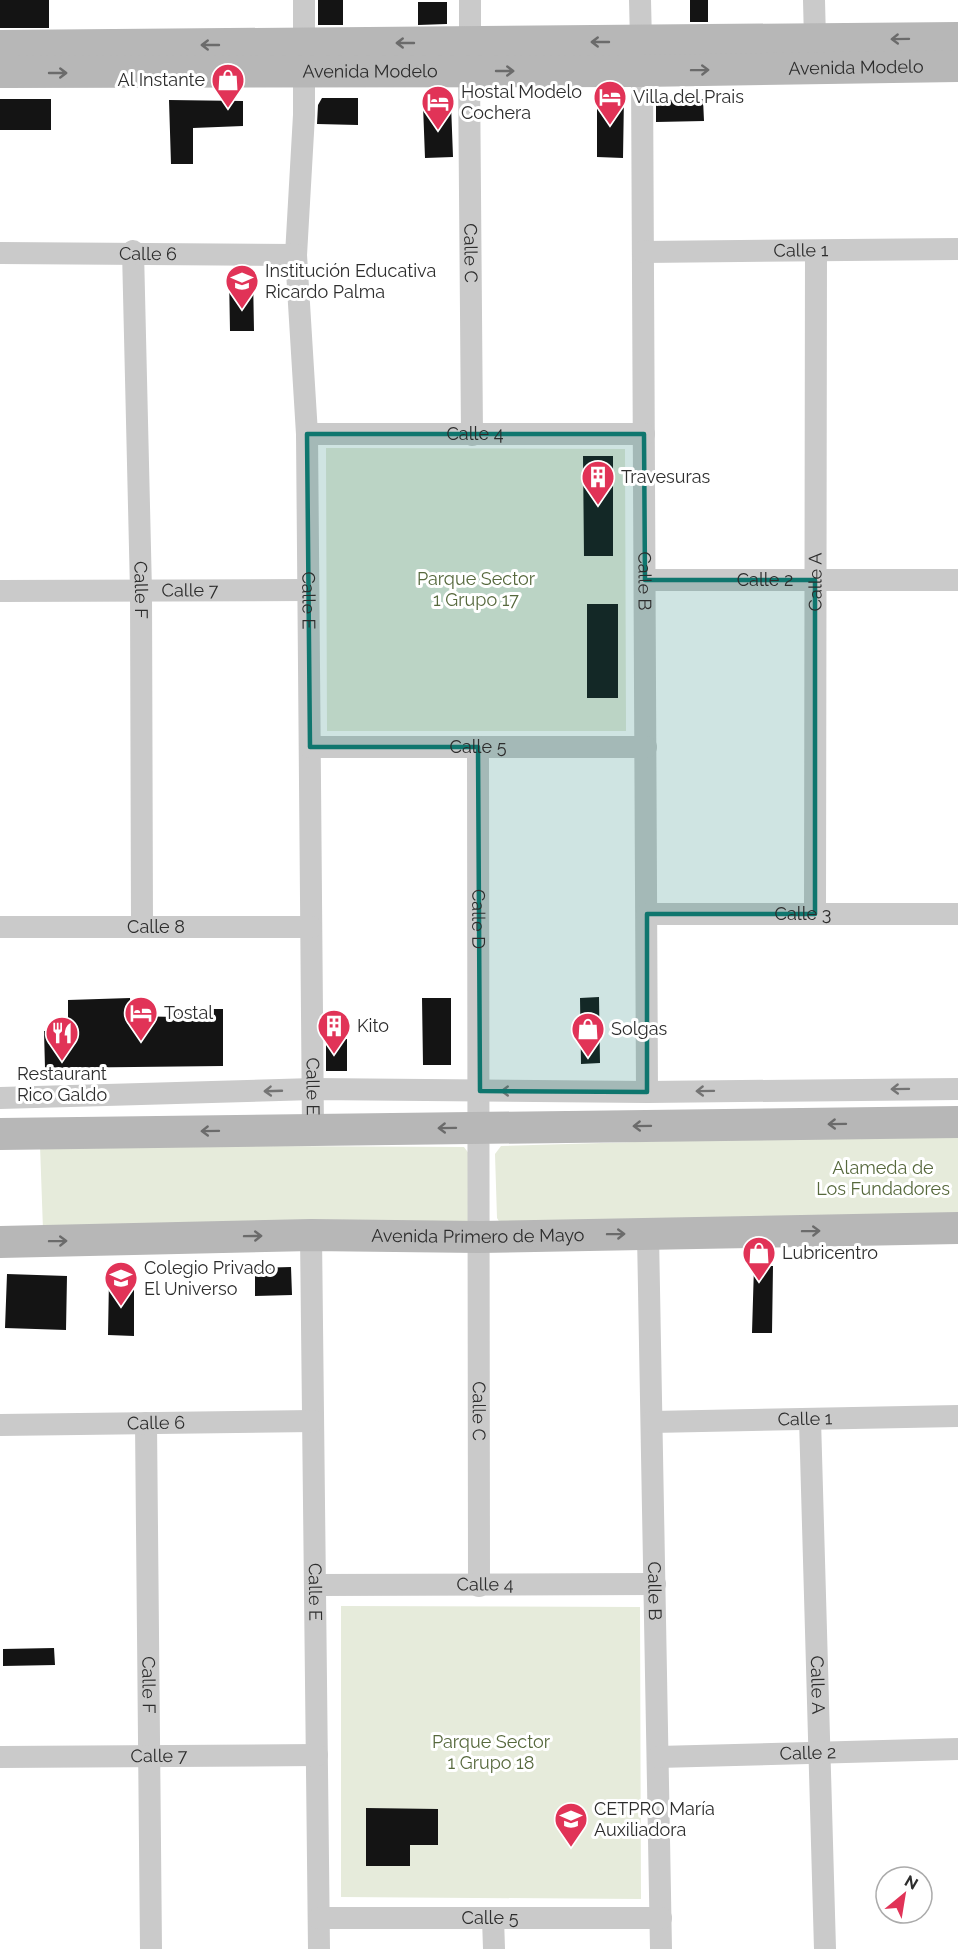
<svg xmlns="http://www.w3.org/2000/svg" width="958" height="1949" viewBox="0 0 958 1949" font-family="Raleway,sans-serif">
<rect width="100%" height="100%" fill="#fff"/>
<path fill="#e6ebdb" d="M326,448L625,449L626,731H327Z
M949,1133L958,1135V1218L500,1223L497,1218L495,1154L501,1146Z
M40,1145L464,1147L470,1155L468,1225L43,1230Z
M341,1606L640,1607L641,1899L341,1897Z"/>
<path fill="#141414" d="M0,0H49V28H0Z
M318,0H343V25H318Z
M690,0H708V22H690Z
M418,2H447V24L418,25Z
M597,96H624L623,158L597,157Z
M322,98H358V125L317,124L318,105Z
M0,99H51V130H0Z
M703,99L704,121L656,122V104L659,100Z
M169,100L243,101V126L193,128V164H171Z
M451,104L453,157L425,158L423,105Z
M229,275H253L254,331H230Z
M583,456H613V556H584Z
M587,604H618V698H587Z
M599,997L600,1063L581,1064L580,998Z
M130,998L131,1016L176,1017V1009H223V1066L45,1068L44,1031H58V1018L68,1017V1000Z
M422,998H451V1065H423Z
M326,1039H347V1071H326Z
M754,1266H773L772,1333H752Z
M291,1267L292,1295L255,1296V1268Z
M7,1274L67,1276L66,1330L5,1328Z
M109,1279H134V1336L108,1335Z
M54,1648L55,1665L3,1666V1649Z
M366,1808L438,1809V1845H410V1866H366Z"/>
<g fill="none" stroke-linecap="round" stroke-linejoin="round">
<g stroke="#cacaca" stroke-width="22">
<path d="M304,0V44"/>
<path d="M470,0V43"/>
<path d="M640,0L641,42"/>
<path d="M814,0L815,40"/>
<path id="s1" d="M469,71L472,435"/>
<path id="s2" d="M642,71L647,1092"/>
<path id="s3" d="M304,73V115L296,255L307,434L313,1130"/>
<path id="s4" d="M133,251L141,591L142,927"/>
<path id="s5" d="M643,252L958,249"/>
<path id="s6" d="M0,253L296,255"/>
<path id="s7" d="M307,434H644"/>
<path id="s8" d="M645,580H958"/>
<path id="s9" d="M0,591L308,590"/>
<path id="s10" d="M310,747H646"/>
<path id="s11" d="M478,747L479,1586"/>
<path id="s12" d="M647,914H958"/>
<path id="s13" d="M815,914L816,251"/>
<path id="s14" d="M0,927H311"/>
<path d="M0,1098L313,1089L647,1092L958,1089"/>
<path id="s15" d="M648,1234L661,1949"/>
<path id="s16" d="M311,1235L319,1949"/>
<path id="s17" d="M810,1419L825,1949"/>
<path id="s18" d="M652,1422L958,1416"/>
<path id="s19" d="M146,1423L151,1949"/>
<path id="s20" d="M0,1425L313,1421"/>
<path id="s21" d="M315,1585L655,1584"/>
<path id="s22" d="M0,1757L317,1755"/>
<path id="s23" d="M658,1757L958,1749"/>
<path id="s24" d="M319,1918H661"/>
<path d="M493,1918L494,1949"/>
</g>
<g stroke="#b7b7b7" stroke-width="32">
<path d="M0,46L958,38"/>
<path id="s25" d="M0,72L642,71L958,66"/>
<path d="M0,1134L958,1122"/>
<path id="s26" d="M0,1242L311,1235L479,1237L958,1228"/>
</g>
</g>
<defs><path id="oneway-shaft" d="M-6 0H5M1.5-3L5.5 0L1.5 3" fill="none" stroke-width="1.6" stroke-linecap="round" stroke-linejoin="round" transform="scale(1.5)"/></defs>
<g stroke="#6b6b6b">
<use href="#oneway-shaft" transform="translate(900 39) rotate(179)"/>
<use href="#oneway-shaft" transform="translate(600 42) rotate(180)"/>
<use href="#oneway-shaft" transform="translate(405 43) rotate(180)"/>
<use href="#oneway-shaft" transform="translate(210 45) rotate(180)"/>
<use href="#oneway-shaft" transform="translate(700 70) rotate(-1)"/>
<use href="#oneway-shaft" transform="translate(505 71)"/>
<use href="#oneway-shaft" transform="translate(58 73)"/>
<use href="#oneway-shaft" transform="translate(837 1124) rotate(179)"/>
<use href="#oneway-shaft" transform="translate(642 1126) rotate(179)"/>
<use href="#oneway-shaft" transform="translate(447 1128) rotate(179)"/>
<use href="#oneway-shaft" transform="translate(210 1131) rotate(179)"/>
<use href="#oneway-shaft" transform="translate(811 1231) rotate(-1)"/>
<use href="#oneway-shaft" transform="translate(616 1234) rotate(-1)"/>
<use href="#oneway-shaft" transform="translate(253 1236) rotate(-1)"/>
<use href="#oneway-shaft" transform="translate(58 1241) rotate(-1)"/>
</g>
<g stroke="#747474">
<use href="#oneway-shaft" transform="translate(900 1089) rotate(179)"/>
<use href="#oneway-shaft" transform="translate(273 1091) rotate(178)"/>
<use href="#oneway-shaft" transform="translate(510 1091) rotate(-180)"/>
<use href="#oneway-shaft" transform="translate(705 1091) rotate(179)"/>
</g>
<path fill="#0f766e" fill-opacity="0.2" stroke="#0f766e" stroke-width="4.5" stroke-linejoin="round" d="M307,434H644L645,580H815V914H647V1092L480,1091L478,747H310Z"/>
<defs>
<g id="shop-pin" transform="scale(1.725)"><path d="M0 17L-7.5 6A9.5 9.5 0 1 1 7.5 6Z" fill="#e13357" stroke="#fff"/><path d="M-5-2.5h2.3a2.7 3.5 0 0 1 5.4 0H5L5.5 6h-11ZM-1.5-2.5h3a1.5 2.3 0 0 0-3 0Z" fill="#fff"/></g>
<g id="hotel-pin" transform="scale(1.725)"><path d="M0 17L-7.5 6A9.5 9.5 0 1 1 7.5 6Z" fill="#e13357" stroke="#fff"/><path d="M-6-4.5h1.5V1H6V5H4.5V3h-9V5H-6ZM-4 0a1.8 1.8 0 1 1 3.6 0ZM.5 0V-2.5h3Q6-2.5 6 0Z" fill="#fff"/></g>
<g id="school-pin" transform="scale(1.725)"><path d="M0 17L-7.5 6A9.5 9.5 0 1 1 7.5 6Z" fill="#e13357" stroke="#fff"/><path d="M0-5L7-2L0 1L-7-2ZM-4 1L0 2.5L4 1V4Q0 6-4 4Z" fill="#fff"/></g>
<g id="building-pin" transform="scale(1.725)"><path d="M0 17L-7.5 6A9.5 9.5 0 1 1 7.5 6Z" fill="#e13357" stroke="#fff"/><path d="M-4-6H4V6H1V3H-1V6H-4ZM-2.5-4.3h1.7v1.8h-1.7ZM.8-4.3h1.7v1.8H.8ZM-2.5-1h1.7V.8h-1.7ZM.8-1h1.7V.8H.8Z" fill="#fff"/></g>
<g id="restaurant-pin" transform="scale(1.725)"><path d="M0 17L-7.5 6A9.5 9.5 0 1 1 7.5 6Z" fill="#e13357" stroke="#fff"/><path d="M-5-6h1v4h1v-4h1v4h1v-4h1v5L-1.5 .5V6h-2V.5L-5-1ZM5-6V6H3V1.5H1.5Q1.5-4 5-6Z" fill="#fff"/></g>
<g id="university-pin" transform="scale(1.725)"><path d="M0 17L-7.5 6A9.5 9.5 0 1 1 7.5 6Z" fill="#e13357" stroke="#fff"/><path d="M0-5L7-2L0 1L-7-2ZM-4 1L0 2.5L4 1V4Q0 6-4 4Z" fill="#fff"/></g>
</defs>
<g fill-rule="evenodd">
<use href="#shop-pin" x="228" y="80"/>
<use href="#hotel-pin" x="610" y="97"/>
<use href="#hotel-pin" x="438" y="102"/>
<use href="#school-pin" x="242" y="281"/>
<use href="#building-pin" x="598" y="477"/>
<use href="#hotel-pin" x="141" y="1013"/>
<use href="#building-pin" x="334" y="1026"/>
<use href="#shop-pin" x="588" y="1029"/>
<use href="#restaurant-pin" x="62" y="1033"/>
<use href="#shop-pin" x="759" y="1253"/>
<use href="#school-pin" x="121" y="1278"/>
<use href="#university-pin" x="571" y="1819"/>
</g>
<g text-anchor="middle" stroke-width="6" stroke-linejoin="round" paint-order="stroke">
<g font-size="18" fill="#2d2d2d" stroke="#fff">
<text dy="6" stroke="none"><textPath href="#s25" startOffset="856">Avenida Modelo</textPath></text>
<text dy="6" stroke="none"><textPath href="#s25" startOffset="370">Avenida Modelo</textPath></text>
<text dy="6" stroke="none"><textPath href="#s5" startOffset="158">Calle 1</textPath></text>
<text dy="6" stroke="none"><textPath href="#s6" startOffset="148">Calle 6</textPath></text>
<text dy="6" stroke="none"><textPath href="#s1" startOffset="182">Calle C</textPath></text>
<text dy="6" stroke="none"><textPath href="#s7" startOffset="168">Calle 4</textPath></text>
<text dy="6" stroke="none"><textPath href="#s8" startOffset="120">Calle 2</textPath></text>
<text dy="6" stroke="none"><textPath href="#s2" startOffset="510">Calle B</textPath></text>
<text dy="6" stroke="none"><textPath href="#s13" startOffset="332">Calle A</textPath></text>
<text dy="6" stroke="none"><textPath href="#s4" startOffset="339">Calle F</textPath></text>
<text dy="6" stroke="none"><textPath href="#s9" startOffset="190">Calle 7</textPath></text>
<text dy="6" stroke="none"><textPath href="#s3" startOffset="528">Calle E</textPath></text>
<text dy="6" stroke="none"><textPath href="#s10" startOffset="168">Calle 5</textPath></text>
<text dy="6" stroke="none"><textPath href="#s12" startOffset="156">Calle 3</textPath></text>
<text dy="6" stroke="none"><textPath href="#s11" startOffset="172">Calle D</textPath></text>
<text dy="6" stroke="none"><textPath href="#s14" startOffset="156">Calle 8</textPath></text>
<text dy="6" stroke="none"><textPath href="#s3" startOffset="1014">Calle E</textPath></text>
<text dy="6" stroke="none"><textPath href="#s26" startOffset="478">Avenida Primero de Mayo</textPath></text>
<text dy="6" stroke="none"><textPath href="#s11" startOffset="664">Calle C</textPath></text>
<text dy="6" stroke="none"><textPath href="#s18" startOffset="153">Calle 1</textPath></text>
<text dy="6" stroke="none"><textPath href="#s20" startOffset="156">Calle 6</textPath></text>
<text dy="6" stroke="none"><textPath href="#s21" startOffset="170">Calle 4</textPath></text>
<text dy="6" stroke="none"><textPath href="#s15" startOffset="357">Calle B</textPath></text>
<text dy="6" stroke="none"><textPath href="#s16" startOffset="357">Calle E</textPath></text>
<text dy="6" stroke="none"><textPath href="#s17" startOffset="266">Calle A</textPath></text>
<text dy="6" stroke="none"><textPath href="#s19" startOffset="262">Calle F</textPath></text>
<text dy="6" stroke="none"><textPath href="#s23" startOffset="150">Calle 2</textPath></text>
<text dy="6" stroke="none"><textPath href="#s22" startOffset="159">Calle 7</textPath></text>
<text dy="6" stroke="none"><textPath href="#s24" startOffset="171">Calle 5</textPath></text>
</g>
<g font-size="18" fill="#2d2d2d" stroke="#fff" text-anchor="start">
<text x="205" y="86" text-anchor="end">Al Instante</text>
<text x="461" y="98">Hostal Modelo<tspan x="461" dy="21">Cochera</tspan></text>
<text x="633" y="103">Villa del Prais</text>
<text x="265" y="277">Institución Educativa<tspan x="265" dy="21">Ricardo Palma</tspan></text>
<text x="621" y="483">Travesuras</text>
<text x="164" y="1019">Tostal</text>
<text x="357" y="1032">Kito</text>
<text x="611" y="1035">Solgas</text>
<text x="62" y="1080" text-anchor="middle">Restaurant<tspan x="62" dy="21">Rico Galdo</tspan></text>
<text x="782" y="1259">Lubricentro</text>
<text x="144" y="1274">Colegio Privado<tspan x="144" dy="21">El Universo</tspan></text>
<text x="594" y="1815">CETPRO María<tspan x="594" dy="21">Auxiliadora</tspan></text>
</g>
<g font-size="18" fill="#56683c" stroke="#fff">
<text x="476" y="585">Parque Sector<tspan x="476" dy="21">1 Grupo 17</tspan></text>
<text x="883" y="1174">Alameda de<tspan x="883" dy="21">Los Fundadores</tspan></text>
<text x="491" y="1748">Parque Sector<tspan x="491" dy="21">1 Grupo 18</tspan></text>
</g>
</g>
<g transform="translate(904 1895) rotate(30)"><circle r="28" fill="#ffffff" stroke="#ababab" stroke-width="1.5"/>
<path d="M0-4.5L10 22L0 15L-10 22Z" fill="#e13357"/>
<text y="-9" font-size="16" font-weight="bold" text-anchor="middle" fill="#2d2d2d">N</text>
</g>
</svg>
